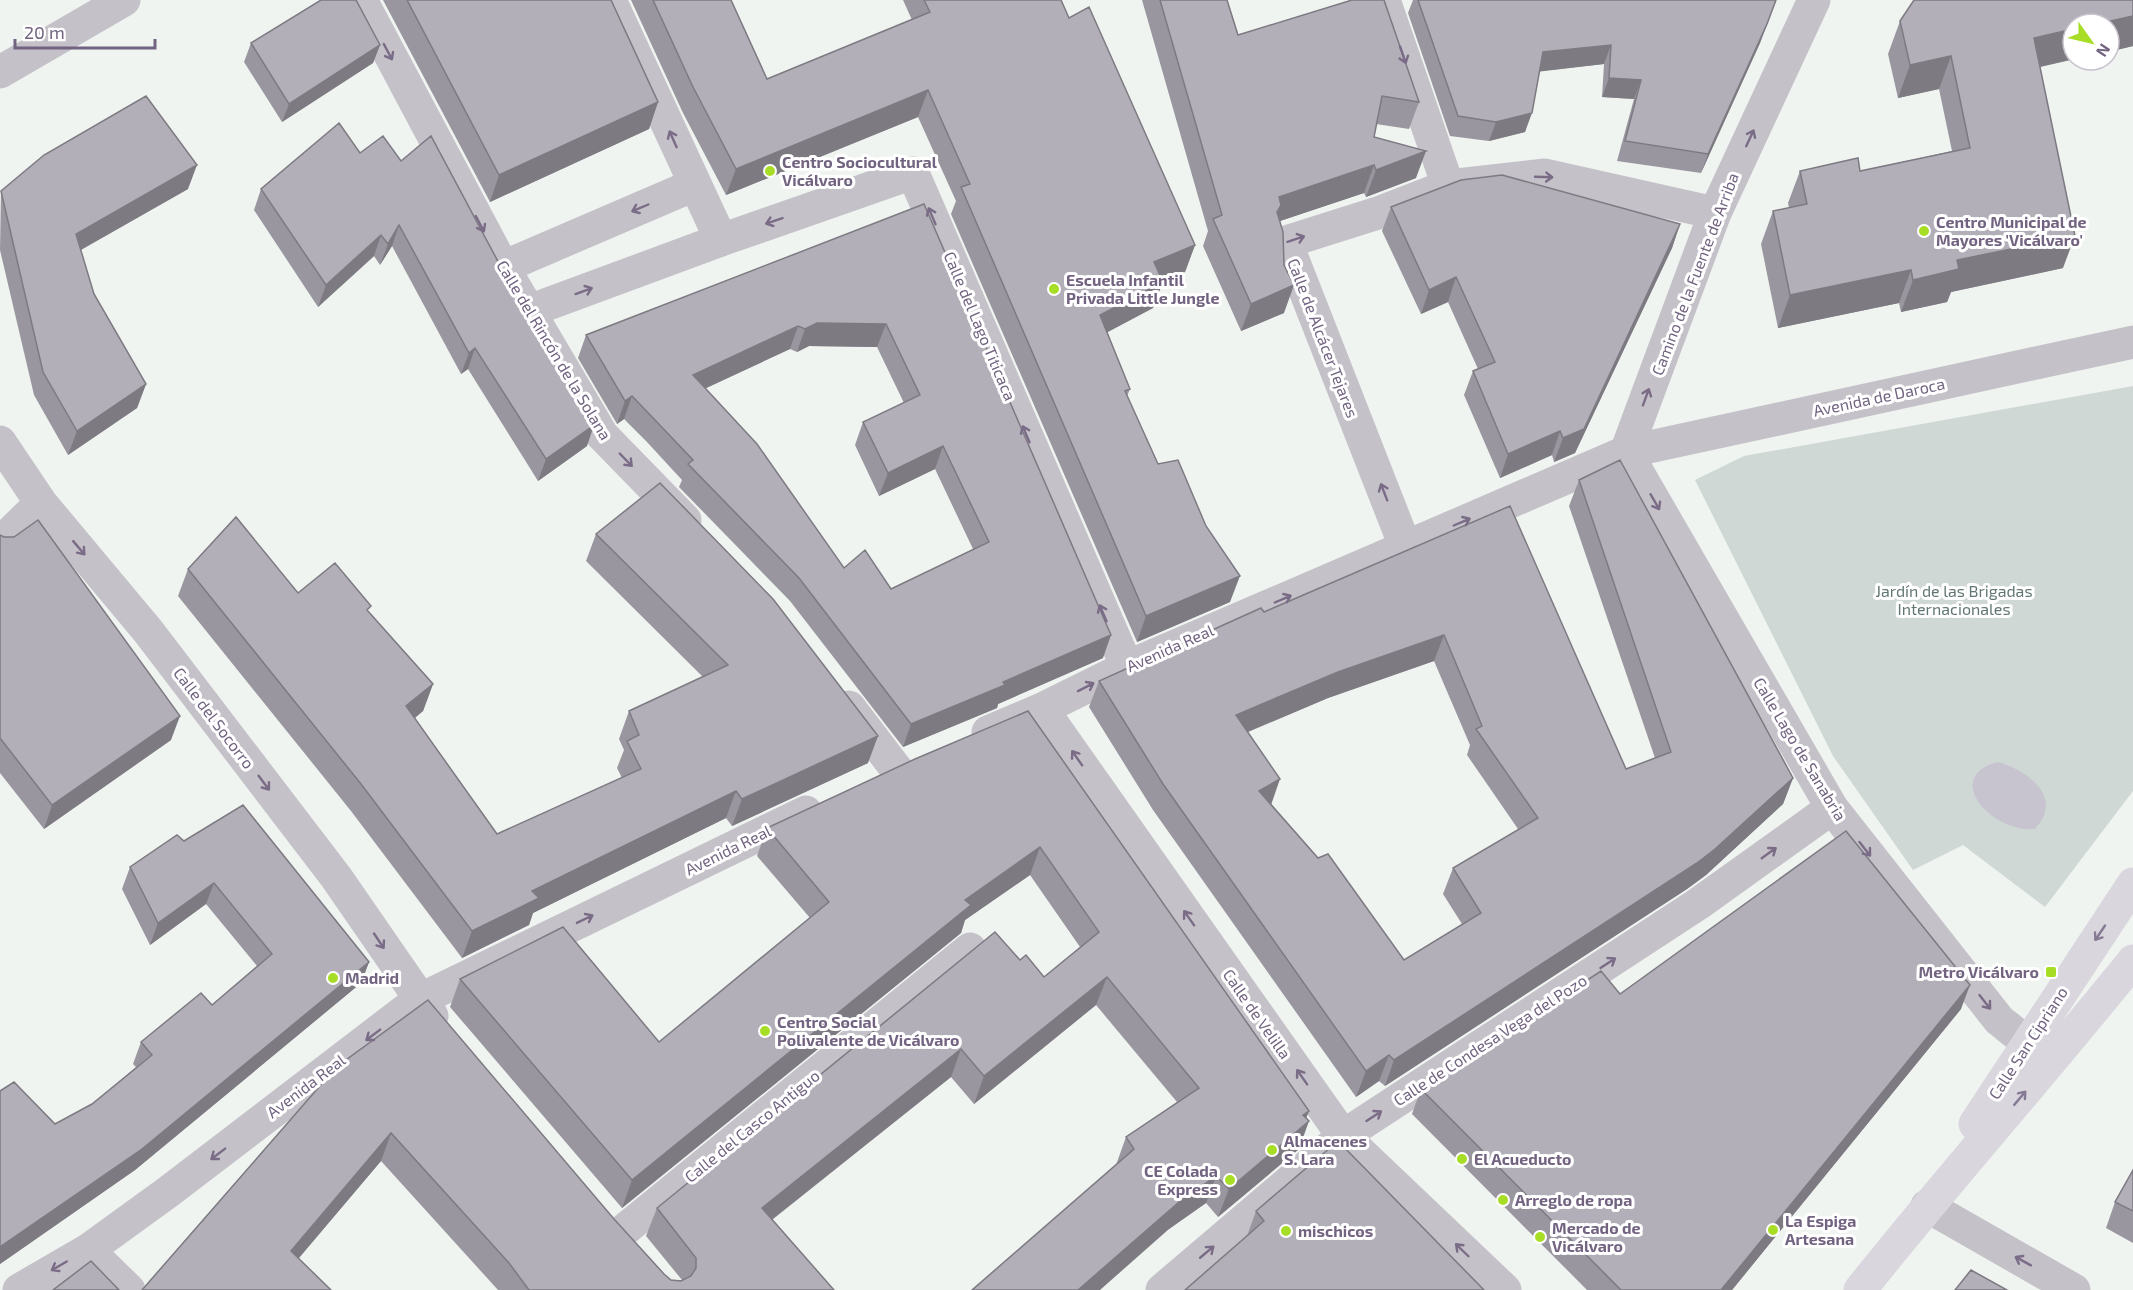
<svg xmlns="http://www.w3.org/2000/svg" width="2133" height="1290" viewBox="0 0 2133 1290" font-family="'Exo 2',sans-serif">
<rect width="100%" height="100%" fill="#eff4f0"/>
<path fill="#cfd8d5" d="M2133,386V791L2045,907L1963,845L1913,870L1833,756L1695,480L1744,456Z"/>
<path fill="#c7c3cf" d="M1998,762C2029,771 2064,798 2035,829C1990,833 1942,776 1998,762Z"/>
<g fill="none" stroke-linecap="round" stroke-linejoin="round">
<path stroke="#c5c1c8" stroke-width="33" d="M361,0L503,267L602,435L685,520
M1384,0L1448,186
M0,72L124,0
M721,240L913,173L1127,667
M503,267L694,185
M529,311L721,240L610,0
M0,442L41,503L148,631L336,877L432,1016
M1626,452L1832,808L1999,1020C2016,1033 2031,1050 2054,1048
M1626,452L1715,213L1814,0
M0,543L41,503
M1405,546L1286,242L1381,212L1448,186L1545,175L1715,213
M849,707L897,770
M1042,709L1343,1136L1505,1290
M988,732L1042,709L1127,667L1626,452L2133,342
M1927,1206L2074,1290
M618,1235L970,949
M88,1250L129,1290
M19,1290L88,1250L168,1192L419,1000L806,812
M1162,1290L1343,1136L1698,904L1832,808"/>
<path stroke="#dad6de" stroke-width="33" d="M1975,1124L2133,884
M1860,1290C1949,1178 2044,1072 2133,961"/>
</g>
<path fill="#9a969f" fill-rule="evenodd" d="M383,0H611L658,102L649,129L490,202Z
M631,0H731L767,79L912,20L903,0H1061L1069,18L1195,245L1185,272L1163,281L1153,308L1107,332L1130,389L1127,396L1158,464L1230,602L1137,642L951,214L956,201L918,117L726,195L683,113Z
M1142,0H1227L1238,35L1419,102L1409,129L1376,124L1374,137L1416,178L1366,197L1364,193L1280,221L1284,313L1241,331L1203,246L1208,231Z
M1413,0H1776L1760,43L1701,173L1617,161L1634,99L1602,97L1604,64L1540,71L1525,132L1489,141L1450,136L1408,13Z
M2133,0V46L2040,67L2063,268L1951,292L1947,302L1901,312L1899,303L1778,328L1761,244L1773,211L1789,208L1788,203L1800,171H1860L1952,151L1939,89L1898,98L1888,54L1900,21Z
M251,43L380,45L373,63L282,122L244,62Z
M360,153L587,446L538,481L468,369L461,374L392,246L380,265L374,256L318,307L254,210L261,189Z
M188,189L81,250L94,294L146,384L137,408L68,455L34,395L0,250L1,191Z
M924,204L1103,658L998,704L997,708L903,747L790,601L679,487L682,480L647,442L624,419L617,424L578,358L586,335ZM809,346L877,347L904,403L863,422L855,445L879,496L935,469L973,549L891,589L844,568L705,388L790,349L797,352Z
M1391,207L1680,224L1672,248L1575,453L1554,462L1552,455L1500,478L1464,395L1473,371L1478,369L1448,302L1421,314L1382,231Z
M1579,480L1793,778L1783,804L1706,875L1687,889L1385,1086L1379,1081L1356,1097L1153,810L1089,707L1099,681L1264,612L1510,506L1626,769L1655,758L1569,506ZM1434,661L1470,745L1467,755L1518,829L1453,868L1443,894L1462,924L1404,960L1271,804L1248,732L1328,698Z
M596,534L868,763L732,826L726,818L533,913L529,925L462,958L351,811L178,596L188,569L298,593L369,612L433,684L423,711L415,718L497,834L622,778L617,768L624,750L619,739L629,711L703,677L586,561Z
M0,535L171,740L44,829L0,773Z
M1028,711L1309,1111L1306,1118L1299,1149L1218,1217L1206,1203L1169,1229L1116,1165L1126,1137L1177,1102L1096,1005L974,1104L951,1077L772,1220L834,1290H498L381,1161L299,1258L142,1290L320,1085L324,1076L614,1219L664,1274L671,1280H682L646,1236L657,1208L1020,960L1044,977L1080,947L1030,875L965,920L961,933L622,1208L450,1007L460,979L659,1042L810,918L757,856L767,828Z
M184,841L369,962L361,983L135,1170L0,1264V1091L55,1124L92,1104L136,1067L133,1064L141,1042L212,1005L257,966L206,904L150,945L122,889L130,867Z
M1620,994L1961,1009L1732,1290H1587L1412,1114L1421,1089Z
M2133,1170V1243L2106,1228L2115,1202Z
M1256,1211L1484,1290L1247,1236Z"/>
<path fill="#7d7a82" d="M1776,0L1760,43L1701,173L1708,154Z
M2133,16V46L2109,52V24H2097Z
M2073,29V59L2022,71L2034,38Z
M380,45L373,63L282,122L289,104Z
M1611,45L1604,64L1536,72L1543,52Z
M1951,56L1939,89L1898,98L1910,65Z
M1609,78L1641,80L1634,99L1602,97Z
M928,90L918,117L726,195L736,169Z
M658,102L649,129L490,202L499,175Z
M1532,113L1525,132L1489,141L1496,122Z
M1426,151L1416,178L1366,197L1376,170Z
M197,165L188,189L68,257L76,234Z
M1374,165L1364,193L1274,223L1279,197Z
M1680,224L1672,248L1575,453L1554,462L1563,438Z
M399,225L392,246L380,265L388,244Z
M381,235L374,256L318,307L326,285Z
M2075,236L2063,268L1951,292L1947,302L1901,312L1913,280L1957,260Z
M1195,245L1185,272L1145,289L1154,262Z
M1911,270L1899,303L1778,328L1790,295Z
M1456,277L1448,302L1421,314L1429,290Z
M1163,282L1153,308L1091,341L1100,315Z
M1294,285L1284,313L1241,331L1251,304Z
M817,323L886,324L877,347L809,346L797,352L805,329Z
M798,326L790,349L685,398L693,375Z
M475,348L468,369L461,374L469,353Z
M146,384L137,408L68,455L77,431Z
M632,396L624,419L617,424L625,401Z
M594,425L587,446L538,481L546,459Z
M1560,431L1552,455L1500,478L1508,454Z
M943,446L935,469L879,496L888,473Z
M1240,576L1230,602L1137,642L1146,616Z
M1111,635L1103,658L998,704L997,708L903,747L911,724L1003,682Z
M1444,635L1434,661L1328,698L1226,741L1236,715L1338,672Z
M433,684L423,711L396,733L406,706Z
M180,716L171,740L44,829L52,805Z
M878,736L868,763L732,826L742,799Z
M1793,778L1783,804L1706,875L1687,889L1385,1086L1394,1060Z
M1280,779L1271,805L1259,791Z
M736,791L726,818L533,913L529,925L462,958L472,931L532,891Z
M1040,847L1030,875L965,920L961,933L622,1208L632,1180L965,900Z
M214,883L206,904L150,945L158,923Z
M369,962L361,983L135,1170L0,1264V1247Z
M1107,977L1096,1005L974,1104L984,1076Z
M1970,985L1961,1009L1732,1290H1721Z
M961,1049L951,1077L751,1236L762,1208Z
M1389,1055L1379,1081L1356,1097L1366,1071Z
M1309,1111L1303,1126L1309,1121L1299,1149L1218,1217L1229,1189L1303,1115Z
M391,1133L381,1161L281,1279L291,1251Z
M1216,1176L1206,1203L1169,1229L1100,1290H1078L1179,1202Z"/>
<path fill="#b3afb9" stroke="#7d7a82" stroke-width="1.5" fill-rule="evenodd" d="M321,0H356L380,45L289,104L251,43Z
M407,0H611L658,102L499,175Z
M653,0H731L767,79L930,12L924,0H1061L1069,18L1089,7L1195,245L1154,262L1163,282L1100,315L1130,389L1125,391L1158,464L1178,460L1206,526L1240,576L1146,616L961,187L970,184L928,90L736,169L693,87Z
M1160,0H1227L1238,35L1352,0H1384L1419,102L1382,96L1374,137L1426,151L1376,170L1374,165L1279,197L1281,205L1277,212L1283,232L1284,265L1294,285L1251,304L1213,219L1222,215Z
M1418,0H1776L1767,24L1708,154L1625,141L1641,80L1609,78L1611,45L1543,52L1532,113L1496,122L1458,116Z
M1914,0H2133V16L2097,24H2073V29L2034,38L2075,236L1957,260L1959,269L1913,280L1911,270L1790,295L1773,211L1807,204L1800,171L1858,158L1860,171L1970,148L1951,56L1910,65L1900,21Z
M146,96L197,165L76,234L94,294L146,384L77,431L43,372L1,191L44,155Z
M339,123L360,153L383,136L401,161L431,136L525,312L594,425L546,459L475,348L469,353L399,225L388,244L381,235L326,285L261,189Z
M1502,175L1680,224L1584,429L1563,438L1560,431L1508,454L1473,371L1495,362L1456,277L1429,290L1391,207L1461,180Z
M924,204L1111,635L1003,682L1005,685L911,724L799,578L688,464L693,460L655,420L632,396L625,401L586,335ZM817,323L886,324L920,395L863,422L888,473L943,446L989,542L891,589L865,550L844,568L757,444L693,375L798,326L805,329Z
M1620,460L1793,778L1715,849L1697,863L1394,1060L1389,1055L1366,1071L1163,784L1099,681L1261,608L1264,612L1510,506L1626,769L1671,752L1579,480ZM1444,635L1482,726L1476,729L1538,818L1453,868L1481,913L1404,960L1328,854L1318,858L1259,791L1280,779L1236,715L1338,672Z
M660,483L773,599L878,736L742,799L736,791L532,891L539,898L472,931L361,784L188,569L236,517L298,593L335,563L371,606L367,610L433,684L406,706L497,834L641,769L627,741L639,735L629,711L728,665L596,534Z
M38,520L180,716L52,805L0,738V535L4,537H14Z
M1028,711L1309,1111L1303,1115L1309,1121L1229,1189L1216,1176L1179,1202L1078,1290H972L1134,1149L1126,1137L1199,1088L1107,977L984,1076L961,1049L762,1208L834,1290H529L509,1263L391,1133L291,1251L331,1290H142L326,1079L324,1076L428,1000L614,1219L664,1274L671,1280L681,1281L691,1276L696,1268V1258L657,1208L995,932L1020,960L1026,955L1044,977L1099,932L1040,847L965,900L971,905L632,1180L460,979L563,927L659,1042L829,902L767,828L915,759Z
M243,805L369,962L142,1149L0,1247V1091L14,1082L55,1124L92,1104L152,1055L141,1042L201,993L212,1005L272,954L214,883L158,923L130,867L177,835L184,841Z
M1846,831L1970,985L1721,1290H1621L1421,1089L1601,971L1620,994Z
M1338,1141L1484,1290H1185L1264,1221L1256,1211Z
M2133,1170V1211L2115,1202Z
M91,1261L119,1290H53Z
M1971,1270L2007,1290H1955Z"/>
<defs><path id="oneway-shaft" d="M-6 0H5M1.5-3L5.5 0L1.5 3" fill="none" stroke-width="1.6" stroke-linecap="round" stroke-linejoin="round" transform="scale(1.5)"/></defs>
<g stroke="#7a6c87">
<use href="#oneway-shaft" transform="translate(388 52) rotate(62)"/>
<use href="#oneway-shaft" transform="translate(1403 55) rotate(71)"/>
<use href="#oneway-shaft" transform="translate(1750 138) rotate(-65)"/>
<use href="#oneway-shaft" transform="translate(673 139) rotate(-114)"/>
<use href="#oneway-shaft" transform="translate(1544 177) rotate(2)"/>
<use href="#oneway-shaft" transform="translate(640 208) rotate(157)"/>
<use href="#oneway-shaft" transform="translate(932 216) rotate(-113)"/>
<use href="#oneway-shaft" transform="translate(774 221) rotate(161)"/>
<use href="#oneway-shaft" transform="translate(480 224) rotate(62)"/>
<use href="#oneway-shaft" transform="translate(1296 239) rotate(-18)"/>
<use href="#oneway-shaft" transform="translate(584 291) rotate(-20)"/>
<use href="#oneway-shaft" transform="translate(1646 397) rotate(-70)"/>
<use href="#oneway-shaft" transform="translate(1026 434) rotate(-113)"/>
<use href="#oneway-shaft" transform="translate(626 460) rotate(46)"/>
<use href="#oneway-shaft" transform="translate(1384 492) rotate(-111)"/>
<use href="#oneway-shaft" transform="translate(1655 502) rotate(60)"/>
<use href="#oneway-shaft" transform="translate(1462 522) rotate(-23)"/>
<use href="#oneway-shaft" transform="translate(79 548) rotate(50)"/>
<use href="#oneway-shaft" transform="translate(1283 599) rotate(-23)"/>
<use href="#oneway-shaft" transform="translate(1103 613) rotate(-113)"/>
<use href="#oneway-shaft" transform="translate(1086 687) rotate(-27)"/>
<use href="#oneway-shaft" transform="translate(1077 758) rotate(-125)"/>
<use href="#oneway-shaft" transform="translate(264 783) rotate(53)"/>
<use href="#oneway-shaft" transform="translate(1865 849) rotate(52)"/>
<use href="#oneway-shaft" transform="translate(1769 853) rotate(-36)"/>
<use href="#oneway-shaft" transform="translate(1189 918) rotate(-125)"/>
<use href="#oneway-shaft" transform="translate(585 919) rotate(-26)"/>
<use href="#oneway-shaft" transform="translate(379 941) rotate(56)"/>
<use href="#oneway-shaft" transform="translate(1608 963) rotate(-33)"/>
<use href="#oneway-shaft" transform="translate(1985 1002) rotate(52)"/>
<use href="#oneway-shaft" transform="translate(373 1035) rotate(143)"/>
<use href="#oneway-shaft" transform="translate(1302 1077) rotate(-125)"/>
<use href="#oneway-shaft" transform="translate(1374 1116) rotate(-33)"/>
<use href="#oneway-shaft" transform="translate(218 1154) rotate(143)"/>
<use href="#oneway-shaft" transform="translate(1462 1250) rotate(-136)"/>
<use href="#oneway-shaft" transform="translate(1207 1252) rotate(-40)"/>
<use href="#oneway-shaft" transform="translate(2023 1261) rotate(-151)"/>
<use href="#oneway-shaft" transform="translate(59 1266) rotate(150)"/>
</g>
<g stroke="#877a93">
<use href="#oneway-shaft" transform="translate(2100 933) rotate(124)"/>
<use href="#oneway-shaft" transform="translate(2020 1098) rotate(-50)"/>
</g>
<g fill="#a8dd26" stroke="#fff" stroke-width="2">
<circle cx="770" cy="171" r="6"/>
<circle cx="1924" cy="231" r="6"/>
<circle cx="1054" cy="289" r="6"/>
<rect x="2045" y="966" width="12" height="12" rx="3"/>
<circle cx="333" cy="978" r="6"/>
<circle cx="765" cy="1031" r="6"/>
<circle cx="1272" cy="1150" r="6"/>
<circle cx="1462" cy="1159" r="6"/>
<circle cx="1230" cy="1180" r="6"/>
<circle cx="1503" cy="1200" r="6"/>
<circle cx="1773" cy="1230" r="6"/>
<circle cx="1286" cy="1231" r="6"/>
<circle cx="1540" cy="1237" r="6"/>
</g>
<g text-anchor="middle" stroke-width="6" stroke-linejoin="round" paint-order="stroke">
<g font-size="16" font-weight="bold" fill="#726380" stroke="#fff" text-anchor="start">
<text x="782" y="168">Centro Sociocultural<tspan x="782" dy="18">Vicálvaro</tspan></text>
<text x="1936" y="228">Centro Municipal de<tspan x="1936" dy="18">Mayores 'Vicálvaro'</tspan></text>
<text x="1066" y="286">Escuela Infantil<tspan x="1066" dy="18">Privada Little Jungle</tspan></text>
<text x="2039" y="978" text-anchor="end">Metro Vicálvaro</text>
<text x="345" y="984">Madrid</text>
<text x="777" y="1028">Centro Social<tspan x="777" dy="18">Polivalente de Vicálvaro</tspan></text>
<text x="1284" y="1147">Almacenes<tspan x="1284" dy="18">S. Lara</tspan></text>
<text x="1474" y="1165">El Acueducto</text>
<text x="1218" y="1177" text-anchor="end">CE Colada<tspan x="1218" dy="18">Express</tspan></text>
<text x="1515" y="1206">Arreglo de ropa</text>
<text x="1785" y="1227">La Espiga<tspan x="1785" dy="18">Artesana</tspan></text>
<text x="1552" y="1234">Mercado de<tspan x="1552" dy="18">Vicálvaro</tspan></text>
<text x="1298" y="1237">mischicos</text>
</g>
<g font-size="16" fill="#726380" stroke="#fff">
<text transform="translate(1695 274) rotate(-69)" y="6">Camino de la Fuente de Arriba</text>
<text transform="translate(980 326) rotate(67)" y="6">Calle del Lago Titicaca</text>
<text transform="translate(1323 338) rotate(69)" y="6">Calle de Alcácer Tejares</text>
<text transform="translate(554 350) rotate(59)" y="6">Calle del Rincón de la Solana</text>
<text transform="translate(1879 397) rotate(-12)" y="6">Avenida de Daroca</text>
<text transform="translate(1170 648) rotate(-24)" y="6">Avenida Real</text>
<text transform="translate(214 718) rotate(53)" y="6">Calle del Socorro</text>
<text transform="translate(1800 749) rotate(59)" y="6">Calle Lago de Sanabria</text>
<text transform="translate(728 850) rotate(-26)" y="6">Avenida Real</text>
<text transform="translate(1257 1014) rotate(55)" y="6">Calle de Velilla</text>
<text transform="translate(1490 1040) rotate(-33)" y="6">Calle de Condesa Vega del Pozo</text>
<text transform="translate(2028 1043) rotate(-57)" y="6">Calle San Cipriano</text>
<text transform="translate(306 1086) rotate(-37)" y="6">Avenida Real</text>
<text transform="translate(752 1126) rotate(-39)" y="6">Calle del Casco Antiguo</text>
</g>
<g font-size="16" fill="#627774" stroke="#fff">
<text x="1954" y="597">Jardín de las Brigadas<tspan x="1954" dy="18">Internacionales</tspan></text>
</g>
</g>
<g transform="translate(2091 42) rotate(124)"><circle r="28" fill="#ffffff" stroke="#c7c1cc" stroke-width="1.5"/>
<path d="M0-4.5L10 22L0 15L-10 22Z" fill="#a8dd26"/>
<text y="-9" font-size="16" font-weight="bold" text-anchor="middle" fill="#726380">N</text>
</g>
<path d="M15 39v9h140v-9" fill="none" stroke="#726380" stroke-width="3"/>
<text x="24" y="39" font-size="18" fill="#726380" stroke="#ffffff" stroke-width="4.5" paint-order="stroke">20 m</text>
</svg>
